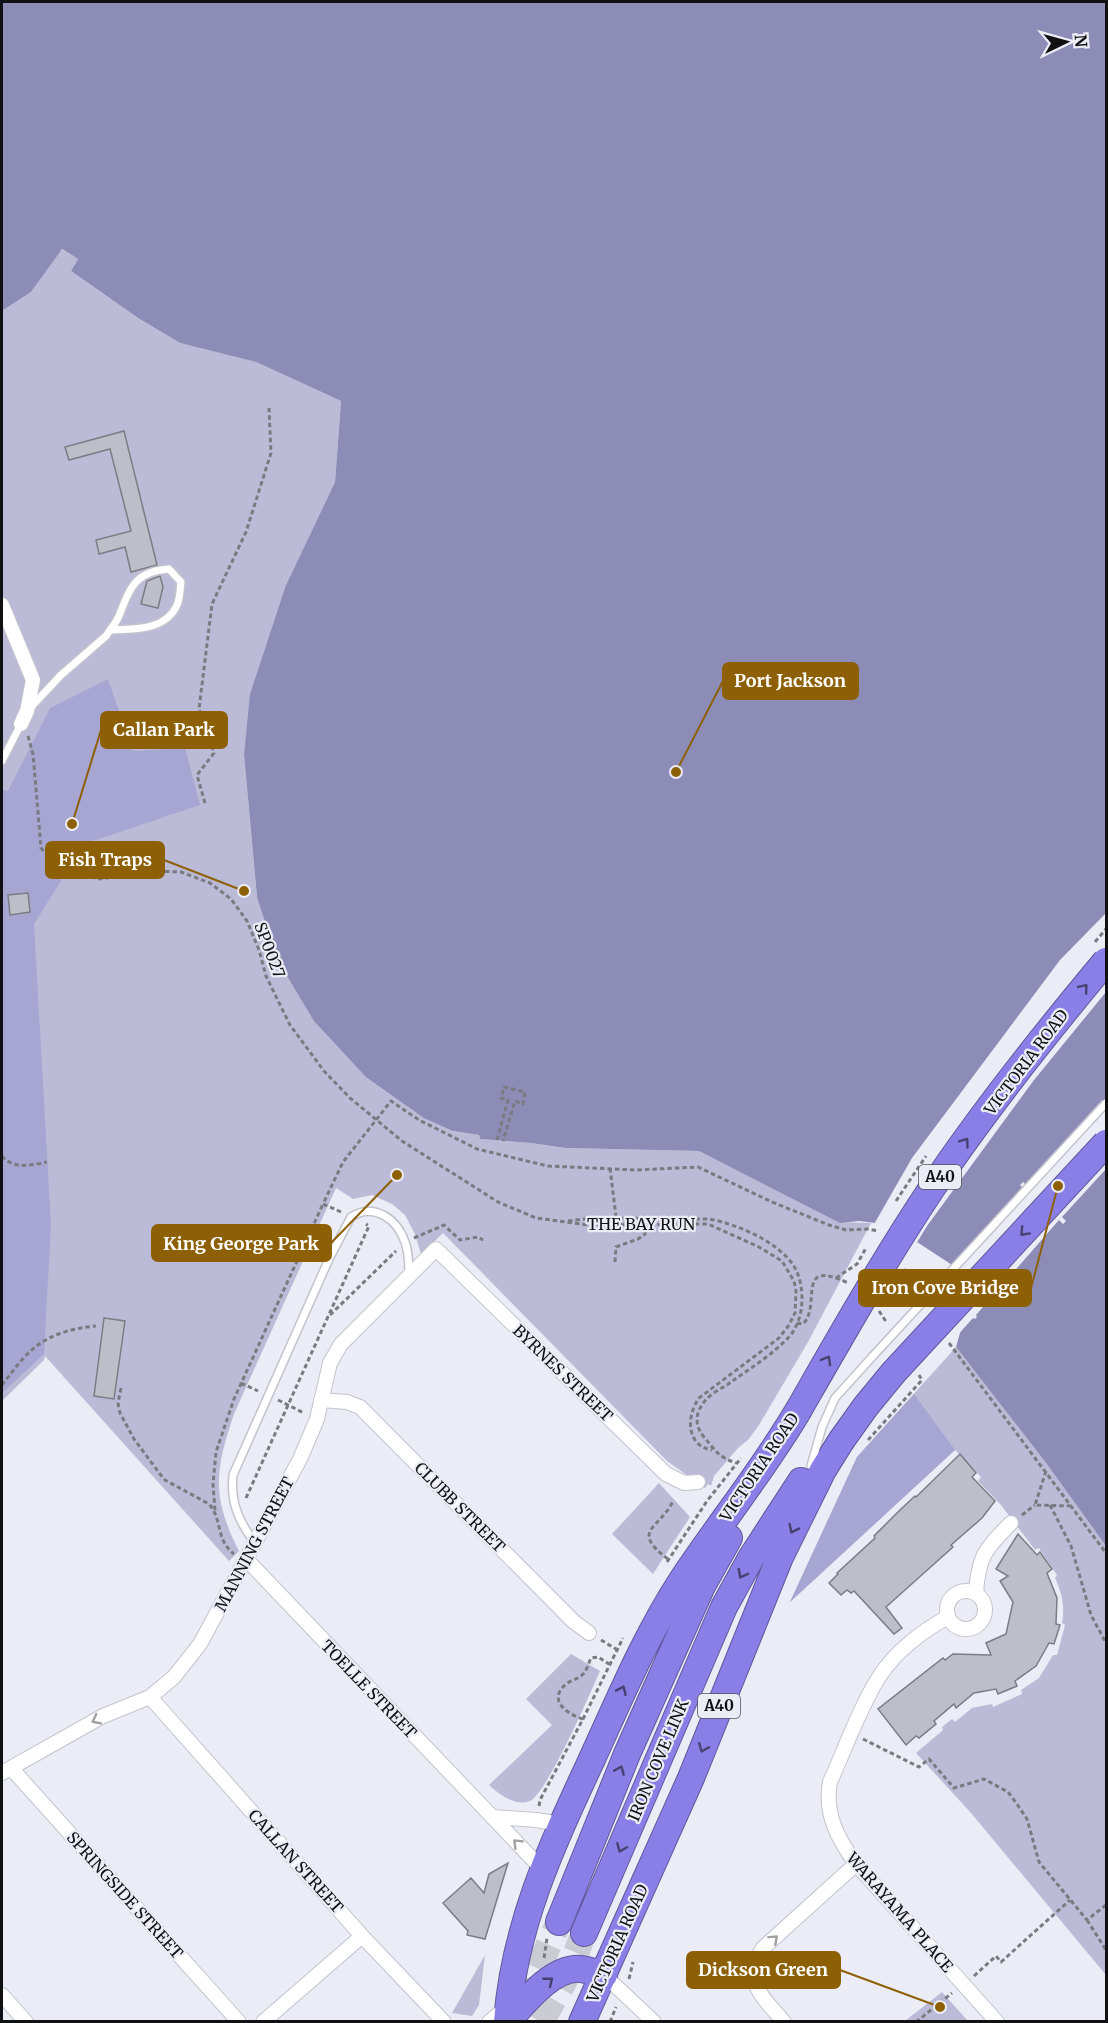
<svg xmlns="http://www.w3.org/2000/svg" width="1108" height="2023" viewBox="0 0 1108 2023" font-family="Merriweather,serif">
<rect width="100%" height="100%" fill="#ececf6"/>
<path fill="#bcbbd7" d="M61,249L78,259L71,271L138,318L180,343L256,362L341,401L335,482L286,585L244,755L257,897L453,1131L479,1135L480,1139L531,1143L565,1148L699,1151L840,1222L871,1223L808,1342L759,1425L748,1440L738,1448L714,1476L711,1486L708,1484L705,1488L667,1461L443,1233L421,1254L415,1234L405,1215L392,1204L372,1195L353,1199L336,1188L234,1414C215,1471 211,1496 239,1551L229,1561L45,1356L44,1360L2,1401V311L31,292Z
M956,1347L1046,1463L1106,1546V1975L971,1813L916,1753L943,1730L942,1727L952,1719L955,1722L972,1708L992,1704L993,1707L1022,1694L1021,1690L1039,1678L1053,1655H1057L1065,1625L1062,1623C1065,1606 1062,1593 1055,1578L1057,1575L1039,1548L1035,1550L1001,1505L978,1481L981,1477L955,1450L790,1602L857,1457Z
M659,1483L690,1517L653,1574L612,1534Z
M571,1654L600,1671C590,1694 547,1793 530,1801C515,1807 499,1794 489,1785L552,1725L526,1699Z
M485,1955L479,2005L472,2016L452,2013Z
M942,1992L968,2021H905Z"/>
<path fill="#a7a6d2" d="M108,679L133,751L185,748L200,805L84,844L34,924L51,1225L44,1354L2,1393V789L8,791L50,708Z
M914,1394L955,1450L790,1602L857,1457Z"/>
<path fill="#8d8cb6" d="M2,2H1106V1546L1046,1463L956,1347L975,1280L891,1225L859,1221L840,1223L699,1151L565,1148L531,1143L480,1139L479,1135L453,1131L424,1118L366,1077L314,1021L278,961L257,897L244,755L250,694L286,585L335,482L341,401L256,362L180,343L138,318L71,271L78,259L62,249L31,292L2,311Z"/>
<path fill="#ececf6" d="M1106,913V992L1034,1080L927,1226L916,1244L890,1228L873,1226L912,1158L1060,960Z
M1106,1098V1169L1062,1217L1066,1221L1063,1224L1059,1220L976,1315L977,1317L975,1319L973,1318L955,1338L972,1282L950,1267L1023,1188L1020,1185L1023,1182L1026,1185Z"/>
<path fill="#bebec8" stroke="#7c7c85" stroke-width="1.5" d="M124,431L157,565L131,572L125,547L99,554L96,540L131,531L110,449L69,460L65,447Z
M160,576L163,587L158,608L141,604L147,581Z
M28,893L30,912L10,915L8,895Z
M104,1318L125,1321L114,1399L94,1396Z
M960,1454L976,1473L972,1477L995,1501L982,1518L951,1545L953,1547L886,1607L902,1628L894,1634L854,1591L851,1593L847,1590L841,1595L829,1583L838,1574L837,1573L875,1538L874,1536L901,1509L915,1496L916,1497Z
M1018,1534L1037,1555L1040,1552L1052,1569L1047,1573L1057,1598L1056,1624L1060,1625L1054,1644L1049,1643L1036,1666L1015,1681L1017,1686L998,1694L996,1689L974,1693L956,1708L954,1704L934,1721L936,1724L919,1738L916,1736L906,1745L878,1709L943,1658L945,1660L953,1654L991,1655L986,1643L1006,1634L1013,1602L1000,1581L1008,1576L996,1569Z
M508,1863L485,1939L467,1935L468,1931L443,1903L471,1878L484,1893L489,1874Z"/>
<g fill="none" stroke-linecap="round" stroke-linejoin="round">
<path stroke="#cbcbd4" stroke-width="26" stroke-dasharray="26 13" stroke-linecap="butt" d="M520,2003L532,1982L559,1922
M541,2022L565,1980L584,1933"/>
<g stroke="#c3c3cd" stroke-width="10">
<path id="lane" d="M31,707L61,675L106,636C110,630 116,623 119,616C130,588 135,571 169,569L181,582C180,589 180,599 177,605C166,631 133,629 110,630
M2,761L21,724
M811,1466L822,1427L835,1398L873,1356
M255,1543C239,1522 230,1502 233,1475L329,1259L351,1217C374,1202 397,1219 405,1242C409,1253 409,1264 409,1275"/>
</g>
<g stroke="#c3c3cd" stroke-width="16">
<path id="street" d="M2,605L33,680L27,711L21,724
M321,1400L347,1402L360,1407L573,1621L589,1633
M247,1560L542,1869
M947 1610a19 19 0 1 1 38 0a19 19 0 1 1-38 0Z
M976,1594C978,1557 985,1549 1011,1523
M948,1617C922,1631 895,1652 879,1677C860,1707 845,1749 830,1782C824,1814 838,1839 856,1864L997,2022
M150,1697L362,1936L444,2022
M11,1768L239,2022
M2,1773L103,1716L150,1697L174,1677L200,1644L300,1459L317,1419L330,1363L341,1344L436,1249L666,1474L684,1483L698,1482
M492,1817L536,1820L561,1824
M604,1975L654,2022
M2,1995L26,2022
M263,2022L362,1936
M489,2022L508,2006
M784,2022C763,1997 742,1982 763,1948L856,1864"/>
</g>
<g stroke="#60589c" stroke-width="28">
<path id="highway" d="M559,1922L627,1754L702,1586L729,1538
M584,1933L724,1607L751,1558L801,1481
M507,2022C514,1925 552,1845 592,1759C620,1698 645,1637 682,1580C720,1523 763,1470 798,1411
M507,2022C524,2003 553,1966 581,1969C589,1970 597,1973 604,1975
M582,2022L691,1778L780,1557L823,1470L841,1441"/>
</g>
<path stroke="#7a7a81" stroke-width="3" stroke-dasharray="4.5 3" stroke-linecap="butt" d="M28,736L33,754L41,848L54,863L76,874L100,879L155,871L181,872L210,883L231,899L247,921L259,950L266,976L290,1025L324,1071L350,1098L402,1141L498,1202L536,1218L588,1225L708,1224L759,1247L782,1261L794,1281L796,1291L795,1313L789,1325L779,1338L699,1398C686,1416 686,1446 712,1450
M205,803L197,775L214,753L199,709L212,604L246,532L271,453L269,408
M497,1140L508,1100L501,1098L504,1087L525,1092L523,1104L515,1101L503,1141
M2,1156C13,1170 32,1165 47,1162
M610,1168L616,1217
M341,1212L323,1204L343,1162L391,1101L419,1120L477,1149L548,1166L636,1170L698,1167L772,1202L829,1225L846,1230L868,1229L879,1231
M568,1221L592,1218L709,1219C737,1224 780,1242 795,1268C800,1277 802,1288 802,1299C802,1314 797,1330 786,1340C768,1358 746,1371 727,1385C718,1390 707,1396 702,1405C694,1417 696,1428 705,1438C716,1452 719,1457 736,1463
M414,1238L444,1225L460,1240L478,1237L483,1240
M615,1262L616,1247L638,1239L645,1234L647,1217
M904,1269L918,1291
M836,1278L857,1264L866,1248
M879,1311L887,1323
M330,1315L396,1251
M797,1323L803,1324C822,1306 794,1257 848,1283
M949,1343L1106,1553
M241,1383L258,1391
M2,1385C13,1371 26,1352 41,1343C57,1332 77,1328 96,1326
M121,1388L118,1403L120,1413L134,1439L160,1474L165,1480L209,1504C223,1520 215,1539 234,1554
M278,1400L304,1413
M868,1440L922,1380L919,1375
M1046,1471L1035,1505L1073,1506
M246,1498L369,1226L366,1224
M1050,1505L1071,1546L1091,1615L1106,1643
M215,1510L213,1484L216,1452L234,1399L323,1204
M1022,1515L1035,1505
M668,1559C629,1530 660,1529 673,1501
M667,1562L707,1501L741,1458
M601,1640L616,1649
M583,1719C569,1715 547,1701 565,1685C570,1680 577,1680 582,1675C587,1671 588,1664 591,1658L598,1657L609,1664
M863,1739L919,1767L929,1759L954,1788L984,1779L1008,1792L1017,1804L1027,1819L1039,1862L1087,1920L1106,1905
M539,1806L540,1800L583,1719L623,1638
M1087,1920L1106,1950
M544,1958L547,1938
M974,1976L996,1956L1001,1962L1070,1900
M629,1979L633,1962
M610,2022L616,2007
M916,2022L952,1993"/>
<use href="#lane" stroke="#fff" stroke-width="7"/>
<use href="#street" stroke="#fff" stroke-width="14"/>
<use href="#highway" stroke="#8a7fe6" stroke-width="26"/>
<g stroke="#c3c3cd" stroke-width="10" stroke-linecap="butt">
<path id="lane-bridge" d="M873,1356L1106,1103"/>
</g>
<g stroke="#60589c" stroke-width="28" stroke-linecap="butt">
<path id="highway-bridge" d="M798,1411C841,1336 884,1260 932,1188C985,1109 1045,1034 1106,961
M841,1441L866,1406L894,1372L1106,1143"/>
</g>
<path stroke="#7a7a81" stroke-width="3" stroke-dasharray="4.5 3" stroke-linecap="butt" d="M1095,942L1106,929
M896,1201L926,1156"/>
<use href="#lane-bridge" stroke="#fff" stroke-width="7"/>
<use href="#highway-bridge" stroke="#8a7fe6" stroke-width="26"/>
</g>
<defs><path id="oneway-chevron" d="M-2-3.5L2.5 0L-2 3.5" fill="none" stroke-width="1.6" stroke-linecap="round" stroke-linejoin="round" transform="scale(1.5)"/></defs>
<g stroke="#474272">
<use href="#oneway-chevron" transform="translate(1084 988) rotate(-50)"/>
<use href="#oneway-chevron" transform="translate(965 1142) rotate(-54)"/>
<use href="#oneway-chevron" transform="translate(1024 1232) rotate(133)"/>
<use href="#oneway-chevron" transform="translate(827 1360) rotate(-60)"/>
<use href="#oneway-chevron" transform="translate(793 1529) rotate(116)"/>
<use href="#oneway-chevron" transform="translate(742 1574) rotate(118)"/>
<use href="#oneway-chevron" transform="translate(622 1690) rotate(-66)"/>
<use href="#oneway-chevron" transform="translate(703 1748) rotate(112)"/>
<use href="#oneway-chevron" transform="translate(620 1770) rotate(-67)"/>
<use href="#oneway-chevron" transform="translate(621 1848) rotate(113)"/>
<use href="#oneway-chevron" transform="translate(549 1981) rotate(-39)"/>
</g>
<g stroke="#a0a0a1">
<use href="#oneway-chevron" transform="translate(96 1720) rotate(153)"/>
<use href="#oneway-chevron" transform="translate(517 1843) rotate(-135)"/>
<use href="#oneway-chevron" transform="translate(774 1939) rotate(-42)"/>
</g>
<g text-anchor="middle" stroke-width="4.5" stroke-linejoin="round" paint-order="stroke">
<g fill="#ececf6" stroke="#535358" stroke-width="1.5">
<rect x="919" y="1165" width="42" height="24" rx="4.5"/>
<rect x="698" y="1694" width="42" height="24" rx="4.5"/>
</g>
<g font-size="15" font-weight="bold" fill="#111114">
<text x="940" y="1182">A40</text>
<text x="719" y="1711">A40</text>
</g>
<g font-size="16" fill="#111114" stroke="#ececf6">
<text transform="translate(270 950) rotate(69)" y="6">SP0027</text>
<text transform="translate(1026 1062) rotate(-53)" y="6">VICTORIA ROAD</text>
<text x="641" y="1230">THE BAY RUN</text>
<text transform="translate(563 1373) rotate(44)" y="6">BYRNES STREET</text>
<text transform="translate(759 1467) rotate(-56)" y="6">VICTORIA ROAD</text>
<text transform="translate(460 1507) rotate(45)" y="6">CLUBB STREET</text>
<text transform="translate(254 1544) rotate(-62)" y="6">MANNING STREET</text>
<text transform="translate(369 1689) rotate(46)" y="6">TOELLE STREET</text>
<text transform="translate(658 1760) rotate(-67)" y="6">IRON COVE LINK</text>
<text transform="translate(296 1861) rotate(48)" y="6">CALLAN STREET</text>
<text transform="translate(125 1895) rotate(48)" y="6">SPRINGSIDE STREET</text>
<text transform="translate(900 1912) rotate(49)" y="6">WARAYAMA PLACE</text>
<text transform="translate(617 1943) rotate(-66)" y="6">VICTORIA ROAD</text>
</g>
</g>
<path fill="none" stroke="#8d6006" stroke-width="2" d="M676 772L723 681M72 824L101 730M244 891L164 860M397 1175L331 1243M1058 1186L1031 1288M940 2007L840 1970"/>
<g fill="#8d6006" stroke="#ececf6" stroke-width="2">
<circle cx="676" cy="772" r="6"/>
<circle cx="72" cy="824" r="6"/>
<circle cx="244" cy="891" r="6"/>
<circle cx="397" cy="1175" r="6"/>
<circle cx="1058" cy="1186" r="6"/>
<circle cx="940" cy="2007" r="6"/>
</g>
<g fill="#8d6006" stroke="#8d6006" stroke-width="2">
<rect x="723" y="663" width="135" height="36" rx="6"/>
<rect x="101" y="712" width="126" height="36" rx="6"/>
<rect x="46" y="842" width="118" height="36" rx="6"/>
<rect x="152" y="1225" width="179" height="36" rx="6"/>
<rect x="859" y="1270" width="172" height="36" rx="6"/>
<rect x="687" y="1952" width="153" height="36" rx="6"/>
</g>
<g font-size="18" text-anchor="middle" font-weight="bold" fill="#fff">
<text x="790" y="687">Port Jackson</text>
<text x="164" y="736">Callan Park</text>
<text x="105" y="866">Fish Traps</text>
<text x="241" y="1250">King George Park</text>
<text x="945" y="1294">Iron Cove Bridge</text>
<text x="763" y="1976">Dickson Green</text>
</g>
<rect width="1108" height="2023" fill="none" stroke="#111114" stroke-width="6"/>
<g transform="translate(1066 42) rotate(85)" stroke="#ececf6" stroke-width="4.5" paint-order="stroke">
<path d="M0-4.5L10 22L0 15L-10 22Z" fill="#111114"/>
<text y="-9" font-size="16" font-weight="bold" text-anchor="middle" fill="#111114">N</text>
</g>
</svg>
